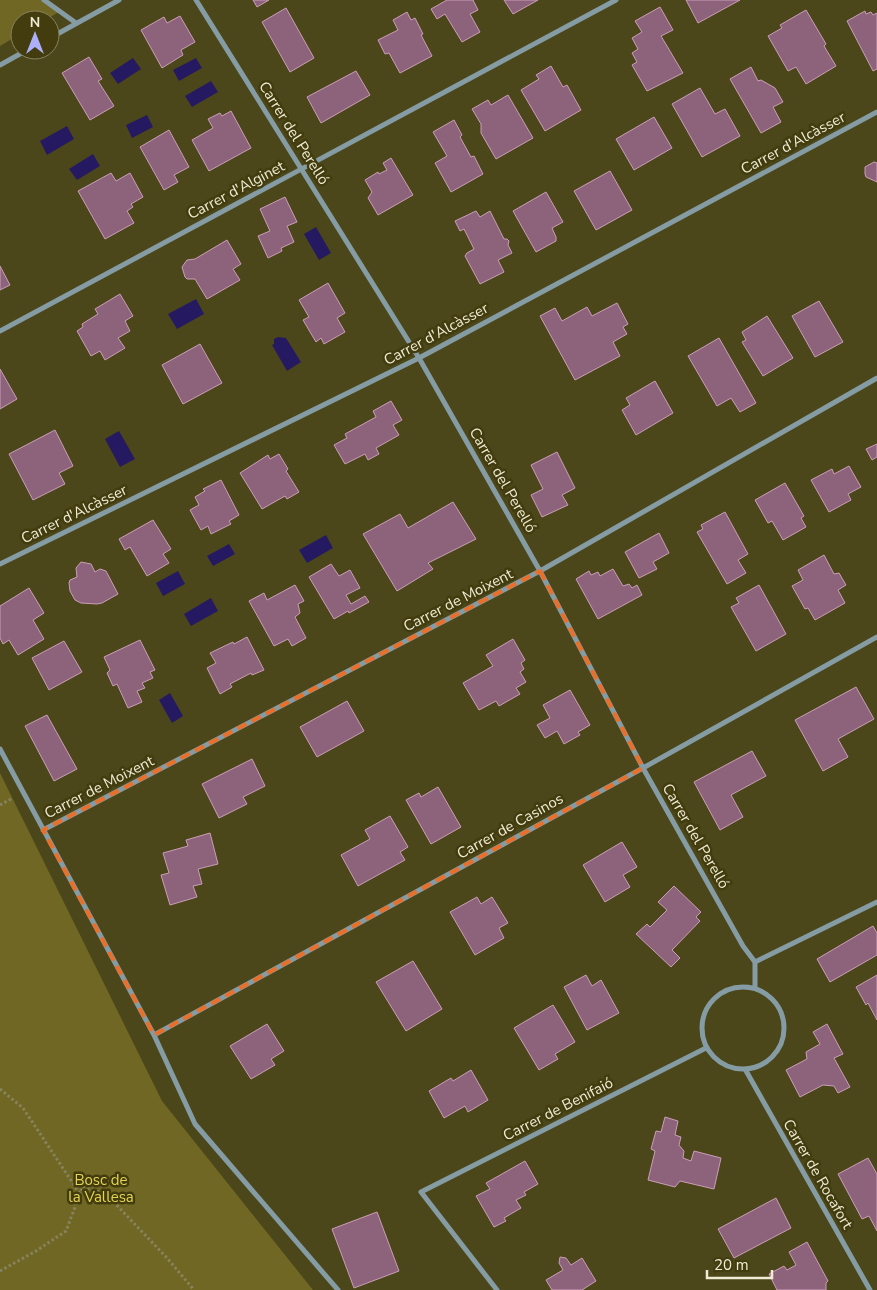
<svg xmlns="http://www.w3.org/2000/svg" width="877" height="1290" viewBox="0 0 877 1290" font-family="'Nunito Sans',sans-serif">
<rect width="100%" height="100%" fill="#4c471a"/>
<path fill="#6f6723" d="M0,0H42L59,12L45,20H20V34L0,46Z
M0,773L162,1101L313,1290H0Z"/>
<path fill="#251a61" d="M133,58L141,69L118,84L110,73Z
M196,58L202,68L179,81L173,70Z
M211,81L218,92L192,107L185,96Z
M147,115L153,127L132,138L126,125Z
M67,126L74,139L47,155L40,141Z
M93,154L100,166L77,180L69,169Z
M316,227L331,253L319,260L304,234Z
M196,299L204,314L177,329L168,314Z
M278,337L286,338L301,362L287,371L272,345L274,344V339Z
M119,431L135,459L120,467L105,439Z
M326,535L333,548L307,563L299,550Z
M229,544L235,554L213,566L207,556Z
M178,571L185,584L163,596L156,583Z
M211,598L218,611L191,626L184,614Z
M170,693L183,716L172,723L159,700Z"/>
<path fill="#8d637c" stroke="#cb9eb8" d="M253,0H269L257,7Z
M447,0H473L478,10L470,14L480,32L462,42L445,14L437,19L431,9Z
M504,0H538L513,14Z
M686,0H740L698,23Z
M660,7L673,30L661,36L683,73L647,91L632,65L637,62L632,53L638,49L632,38L642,32L635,21Z
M286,8L314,58L290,72L262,22Z
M806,10L826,44L824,46L836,66L806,84L796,67L788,71L768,36L782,28L780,25Z
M865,11L866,14L871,12L873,15L877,13V69L873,71L847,21Z
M407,12L411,20L415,18L423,34L421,35L432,56L400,73L389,53L385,54L378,40L398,30L393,20Z
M180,16L195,42L181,50L183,55L162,68L141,30L164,17L167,23Z
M89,57L102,79L98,81L114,106L90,120L62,73Z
M551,66L563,87L567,85L581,110L545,131L521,90L539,79L536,75Z
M751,67L758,81L761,80L775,88L783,102L773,107L781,122L761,133L730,79Z
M356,71L370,95L321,123L307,97Z
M700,88L715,114L725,109L740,136L702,157L672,104Z
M508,95L533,138L496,159L481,133V124L472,109L488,100L491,105Z
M231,111L251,148L209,171L192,140L213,128L208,119L220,113L222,116Z
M654,117L672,148L634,170L616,139Z
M454,120L462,135L460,137L471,157L474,156L483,174L451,192L435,163L447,156L433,132Z
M169,130L189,167L174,175L178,182L164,190L140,147Z
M391,158L413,195L378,215L368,198L372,192L365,180L378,172L379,174L387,170L383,163Z
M874,162L877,163V182L866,177L865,174V167Z
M610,171L632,210L596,230L574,191Z
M111,173L116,181L130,173L143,197L131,204L133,207L127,211L134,223L105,239L78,191Z
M546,192L563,222L552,228L556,237V241L536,252L513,211Z
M285,197L297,222L287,226L294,242L281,248L282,251L268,258L258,236L270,231L260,209Z
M476,211L480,217L490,211L504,239H507L509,241L508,245L512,253L498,260L504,272L480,284L465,256L467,253L474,249L464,229L460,231L455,221Z
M227,240L241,264L233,269L240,280L207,299L195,279H187L185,277L182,267L187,260L195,259Z
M0,266L10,285L0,290Z
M328,283L345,313L337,318L345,332L324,344L321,338L316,342L303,320L309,317L299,300Z
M120,294L133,316L125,321L130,331L118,338L125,348L105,360L100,351L91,356L77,331L83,327L82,324L98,314L95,309Z
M819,301L843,342L815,357L792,316Z
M617,303L628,324L623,327L627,334L613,342L620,356L575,380L540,316L555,308L562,321L587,307L592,316Z
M767,316L793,358L763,376L742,342L746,340L742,332Z
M719,338L756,403L740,412L731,398L717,406L688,356Z
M200,344L222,383L183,404L162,365Z
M0,369L17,399L0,409Z
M655,381L673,413L636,435L622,410L630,405L626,398Z
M391,401L402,420L393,425L399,435L376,448L379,454L368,460L365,454L345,464L334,445L347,438L345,434L376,417L373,411Z
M55,430L73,466L59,473L65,484L33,500L9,454Z
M877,444V457L872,460L866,449Z
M557,452L575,488L562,495L568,505L542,517L531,495L543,489L531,465Z
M279,454L288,469L286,471L299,492L287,499L285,496L262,509L240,473L268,455L270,459Z
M849,466L861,487L848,494L851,500L829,512L811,480L832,469L834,474Z
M221,480L239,515L229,521L231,524L211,534L208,526L201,530L190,510L199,505L195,497L205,491L203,489Z
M785,483L804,516L801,518L806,527L783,540L772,521L768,523L755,500Z
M453,502L476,539L428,563L433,569L397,591L363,534L400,514L408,528Z
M725,512L748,554L738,560L746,573L727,584L697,532L703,529L701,525Z
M153,520L171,549L163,554L169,563L147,576L130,547L125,550L119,539Z
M659,533L669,553L653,562L657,569L639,578L625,552Z
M824,555L834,574L839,573L846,585L838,590L845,603L815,620L808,608L805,609L792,586L803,580L798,570Z
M81,562L91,564L95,572L100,569L106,571L118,594L102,603L97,604L81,603L75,600L70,591L69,583L70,580L77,577L76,568Z
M331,564L339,576L350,570L360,588L346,595L351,604L365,596L369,602L349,613L348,611L334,619L309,577Z
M613,569L623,586L629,584L632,588L637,585L642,595L598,619L576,579L589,571L591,575L598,572L600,576Z
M295,585L304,601L298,604L300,613L295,617L306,638L292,646L288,639L274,646L249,601L264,593L267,600Z
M759,585L786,634L756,651L731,607L739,603L736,598Z
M29,588L44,613L33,620L44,639L18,655L9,640L3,644L0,638V606Z
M247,637L264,670L252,675L251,673L230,684L232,687L220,694L207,668L216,663L210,653L233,642L234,644Z
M513,639L525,660L521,663L524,669L520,672L526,682L516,688L520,694L499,706L496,701L479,710L463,683L493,666L486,655Z
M140,640L155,670L150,672L153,678L142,683L145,688L137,691L142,702L128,708L117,684L113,686L107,673L110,670L104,657Z
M64,641L82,672L49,690L32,658Z
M856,687L874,719L838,739L848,757L823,771L795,720Z
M570,690L590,725L578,732L580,735L564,744L557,731L545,738L537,725L550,718L543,705Z
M347,701L364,731L317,757L300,727Z
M47,715L77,769L54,781L25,726Z
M752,751L766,776L731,795L743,817L720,830L694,782Z
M252,759L265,786L243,797L247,804L219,818L202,784Z
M438,787L461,827L431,844L406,800L419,793L421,797Z
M390,816L408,847L400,852L405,860L358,886L341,855L370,839L365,830Z
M210,833L218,864L198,869L202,884L193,886L197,897L170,905L161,875L169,873L163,853L188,846L186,840Z
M622,842L637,867L623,875L630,887L605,902L583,865Z
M674,886L701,912L696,917L700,921L672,950L680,958L671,967L636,934L647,924L650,927L667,910L658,902Z
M477,897L481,904L492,897L508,923L499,928L504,938L475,955L450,912Z
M873,926L877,933V955L830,982L817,959Z
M413,961L442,1009L406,1031L376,982Z
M586,975L592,986L601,980L619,1013L587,1030L564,987Z
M877,975V1020L868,1003L866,1005L856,987Z
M553,1005L575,1042L555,1054L558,1059L539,1070L514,1028Z
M267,1024L284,1051L271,1059L275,1065L251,1079L230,1046Z
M827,1024L843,1054L834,1058L850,1087L838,1093L834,1086L823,1085L800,1097L786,1070L807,1059L806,1052L820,1044L813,1032Z
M471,1070L488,1100L468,1112L465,1106L444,1118L429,1091L451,1078L453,1081Z
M665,1117L678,1121L675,1135L681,1137L679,1145L684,1151L683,1158L691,1161L694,1151L721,1158L714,1189L680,1181L675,1187L648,1180L655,1151L651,1149L656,1131L661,1132Z
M868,1158L877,1174V1231L869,1216L862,1219L838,1174Z
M525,1161L538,1184L524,1192L526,1195L516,1200L521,1208L504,1218L506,1221L494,1227L476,1196L490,1189L486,1183Z
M776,1198L791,1228L734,1258L718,1229Z
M377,1212L399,1271L354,1288L332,1229Z
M807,1242L828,1281L826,1283V1290H777L769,1274L784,1266L787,1270L796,1265L789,1252Z
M560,1257L566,1258L571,1265L582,1258L596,1281L582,1290H552L546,1280L563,1270L559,1263Z"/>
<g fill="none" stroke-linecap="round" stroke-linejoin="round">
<path stroke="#87835e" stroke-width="3" stroke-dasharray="2.5 2.5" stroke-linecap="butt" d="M0,805L11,799
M0,1089L23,1108L80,1194
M0,1271L36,1251L66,1231L83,1186L107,1195L167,1258L194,1290"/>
<path stroke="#859ca4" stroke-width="5" d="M44,0L76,23
M196,0L419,358L540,571L643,768L743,946L755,962V988
M50,38L119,0
M0,65L27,50
M0,331L616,0
M0,564L419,358L877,112
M0,749L154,1035L195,1124L338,1290
M43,830L540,571L877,378
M755,962L877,902
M702 1028a41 41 0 1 1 82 0a41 41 0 1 1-82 0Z
M154,1035L643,768L877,637
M745,1069L870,1290
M497,1290L421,1192L706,1048"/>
</g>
<path fill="none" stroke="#e96f2a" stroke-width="4" stroke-dasharray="10 6" stroke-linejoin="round" d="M540,571L643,768L154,1035L43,830Z"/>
<g text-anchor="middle" stroke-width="5" stroke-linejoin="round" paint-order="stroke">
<g font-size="15" fill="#eeecd4" stroke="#423c0e">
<text transform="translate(294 133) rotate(58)" y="5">Carrer del Perelló</text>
<text transform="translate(793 143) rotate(-28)" y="5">Carrer d'Alcàsser</text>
<text transform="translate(236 190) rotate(-28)" y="5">Carrer d'Alginet</text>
<text transform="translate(436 334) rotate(-28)" y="5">Carrer d'Alcàsser</text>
<text transform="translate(503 480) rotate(60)" y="5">Carrer del Perelló</text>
<text transform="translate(74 514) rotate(-26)" y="5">Carrer d'Alcàsser</text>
<text transform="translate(458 600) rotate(-27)" y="5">Carrer de Moixent</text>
<text transform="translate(99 787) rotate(-27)" y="5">Carrer de Moixent</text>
<text transform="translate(510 826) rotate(-29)" y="5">Carrer de Casinos</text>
<text transform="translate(696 836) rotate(60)" y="5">Carrer del Perelló</text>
<text transform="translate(558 1109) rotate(-27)" y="5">Carrer de Benifaió</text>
<text transform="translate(818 1174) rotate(60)" y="5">Carrer de Rocafort</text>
</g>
<g font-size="15" fill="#e4d451" stroke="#423c0e">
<text x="101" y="1185">Bosc de<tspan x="101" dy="17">la Vallesa</tspan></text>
</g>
</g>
<g transform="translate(35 35)"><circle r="24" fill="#423c0e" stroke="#87825d"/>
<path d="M0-4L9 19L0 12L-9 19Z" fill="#adaffb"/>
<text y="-8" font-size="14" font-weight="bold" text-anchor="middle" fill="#eeecd4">N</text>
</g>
<path d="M707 1270v8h65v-8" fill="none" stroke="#eeecd4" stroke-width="2.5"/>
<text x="714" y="1270" font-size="15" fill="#eeecd4" stroke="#423c0e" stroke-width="4" paint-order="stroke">20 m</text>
</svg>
